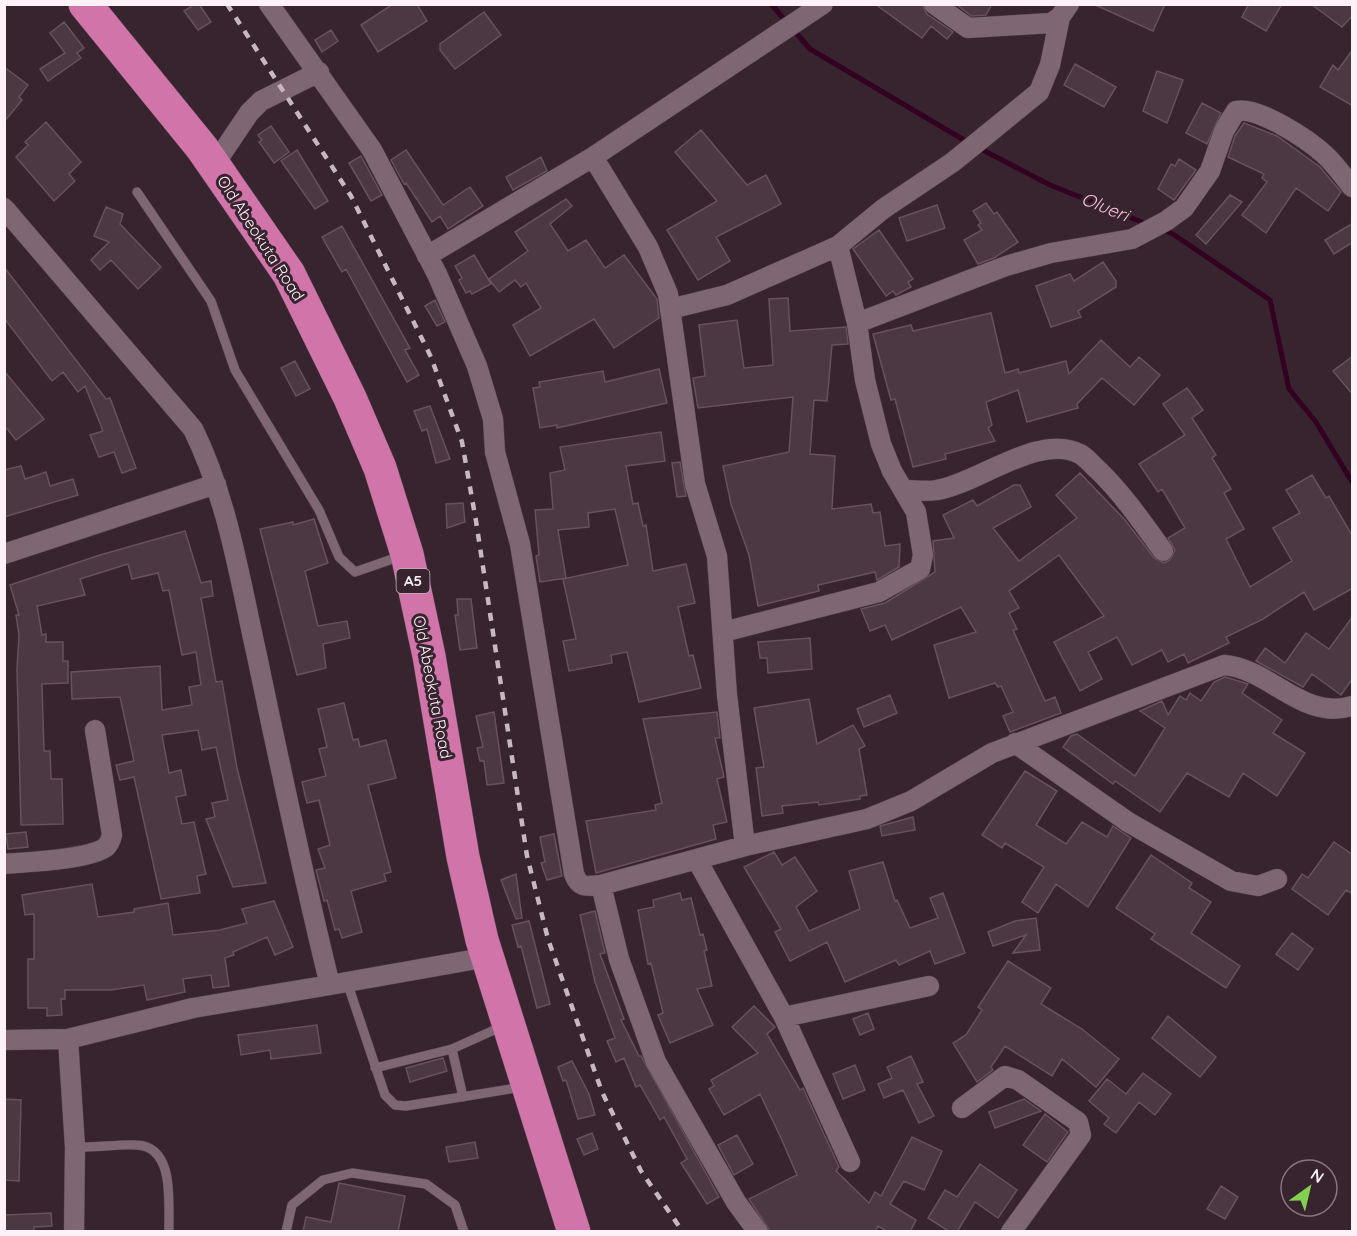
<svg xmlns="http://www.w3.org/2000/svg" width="1357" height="1236" viewBox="0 0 1357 1236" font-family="Quicksand,sans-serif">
<rect width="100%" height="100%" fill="#37242e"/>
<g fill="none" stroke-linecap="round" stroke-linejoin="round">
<path stroke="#320021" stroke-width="5" d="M771,4L810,49L969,143
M977,147L1050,185L1149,225
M1161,229L1173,234L1270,300L1289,389L1316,422L1352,482"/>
</g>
<path fill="#4c3843" stroke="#67515d" stroke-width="1.5" d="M195,4H199L211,22L198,30L184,11Z
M393,4H417L427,21L378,52L361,25Z
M875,4H922L927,14L953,32L947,39L931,26L922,38Z
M956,4H992L986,15L971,16Z
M1093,4H1165L1153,31Z
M1249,4H1282L1266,31L1242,17Z
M1311,4H1353V15L1342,27Z
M484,12L501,35L455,69L440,50V44Z
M64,22L84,48L77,53L81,58L48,81L40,69L65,53L50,33Z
M331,30L338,41L322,52L315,40Z
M1353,49V106L1320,87L1333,65L1338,70Z
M1075,64L1116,87L1104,107L1064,85Z
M4,67L28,85L19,97L22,100L4,122Z
M1157,71L1183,80L1167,123L1143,111Z
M1202,103L1221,113L1207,144L1186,133Z
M46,122L81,162L69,174L75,181L54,201L16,157L28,145L25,142Z
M1244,123L1277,136L1320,167L1341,192L1328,211L1296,188L1266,233L1242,215L1267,182L1262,178L1264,174L1228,157L1235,136Z
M271,126L289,152L274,163L259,142L262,140L258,135Z
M701,130L747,185L766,175L781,204L716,237L730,261L698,280L667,230L717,201L675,152Z
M297,150L328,201L315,209L281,161Z
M406,150L443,205L470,187L483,206L448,229L440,216L432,222L406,183L404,184L391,160Z
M361,156L382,195L371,201L349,163Z
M541,157L547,171L513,190L506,177Z
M1179,159L1196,170L1174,200L1158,189L1171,164L1175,166Z
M1230,195L1242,202L1206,244L1196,235Z
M566,199L572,206L550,224L568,251L586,240L605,268L624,255L657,299L659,318L614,348L594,319L530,356L513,325L541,308L526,283L521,287L515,280L499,292L489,279L528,251L515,232Z
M986,203L994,214L997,212L1018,242L994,258L978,264L964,240L982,230L978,225L981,223L973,211Z
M937,205L945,228L907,241L899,218Z
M106,207L123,214L120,224L161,267L138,289L111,260L100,270L91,260L109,242L94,236Z
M1353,223V242L1334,254L1325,240Z
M342,226L410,348L405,350L419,375L407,382L346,269L342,272L322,237Z
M879,230L913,279L908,282L911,287L896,295L893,291L886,296L853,249Z
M474,255L491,284L472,294L470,291L466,293L459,280L462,278L455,266Z
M1103,262L1116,281V287L1078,311L1081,317L1051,327L1036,286L1070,274L1074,281Z
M4,267L106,399L110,398L136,468L122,473L114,452L99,457L90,435L103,431L85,386L78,392L63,372L52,381L4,318Z
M788,298L790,331L846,327L848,344L832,345L827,401L814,400L810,454L835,456L832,509L871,504L873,513L880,512L885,546L900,544L899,567L877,580L875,572L818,585L819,591L758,606L749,555L731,504L723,466L789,452L793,397L698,408L693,378L705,376L699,325L737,320L744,368L773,365L769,299Z
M435,300L445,322L437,326L425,306Z
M991,313L1005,373L1018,369L1019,373L1066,361L1069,374L1101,340L1130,367L1139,357L1160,375L1134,405L1102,378L1077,404L1078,408L1027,422L1018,390L986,402L992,425L988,428L995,441L945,454L946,459L913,467L895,399L891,400L873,334L911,325L913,331Z
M1353,356V395L1333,371Z
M295,361L310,389L296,396L281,368Z
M659,369L667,403L557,428V425L540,428L533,388L540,387L539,382L603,371L605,382Z
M4,371L44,419L16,440L4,425Z
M1187,388L1203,410L1192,418L1216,455L1212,458L1231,489L1224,493L1244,529L1226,539L1250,587L1292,561L1273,528L1300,513L1286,490L1312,475L1326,498L1329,496L1353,537V588L1314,610L1304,592L1263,619L1226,637L1229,643L1188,663L1184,654L1168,662L1162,650L1132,665L1117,637L1088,652L1102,679L1080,691L1054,642L1104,616L1059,555L1009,591L1019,608L1009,613L1017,629L1013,630L1045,701L1055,697L1061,713L1010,732L1003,716L1013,712L1001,686L998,687L995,683L949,698L934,645L976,632L961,607L892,640L885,625L870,631L861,609L885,603L935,572L933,541L954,538L943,515L973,500L977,506L1014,485H1020L1031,507L993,528L1019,561L1077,518L1056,495L1080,473L1125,520L1154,558L1164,563L1170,560L1175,550L1168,538L1185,528L1162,489L1158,492L1139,464L1185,435L1163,404Z
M430,406L450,459L436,463L427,429L422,431L414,411Z
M661,432L665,461L626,466L633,504L638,503L643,526L646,525L653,571L686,564L695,603L678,607L689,656L693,655L701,688L639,702L627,652L611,655L612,663L569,671L563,641L576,639L563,579L628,565L615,509L588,513L589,527L558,530L566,578L540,582L536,556L539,555L535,510L553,509L550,473L565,470L560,447Z
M680,462L686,496L677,497L672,463Z
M21,466L25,479L46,472L50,486L73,479L78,495L4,517V470Z
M463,503L465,522L447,528L446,504Z
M314,519L328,563L305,571L318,626L347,621L350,638L323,644L326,668L297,675L260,529L293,522V525Z
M185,531L201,583L211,581L213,596L201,598L216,682L222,681L237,768L266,883L233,887L206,819L215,817L212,803L228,800L216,747L202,750L198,730L162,735L169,773L181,770L186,795L176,797L182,824L194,822L206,874L197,876L200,893L161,899L134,777L120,780L116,765L134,761L120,697L72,699L71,672L160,666L162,710L192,705L189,687L201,685L196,652L182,655L169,590L163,591L158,573L132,579L128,564L80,579L85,595L37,606L42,635L46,634V642H63V661H68V683L42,684L44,751H50L51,779H62L63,824L21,825L17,669L19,635L16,615H19L10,585L100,555Z
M457,599H471L477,648L460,650L455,615H458Z
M1353,616V678L1341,695L1312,674L1303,687L1256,661L1265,648L1285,663L1306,633L1329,649Z
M810,638L812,669L768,673L767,658H760L758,642Z
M1225,677L1248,684L1242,693L1282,720L1273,733L1305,753L1277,796L1243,773L1229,797L1187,773L1160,812L1115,781L1113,784L1063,747L1071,736L1077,734L1135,776L1165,728L1140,711L1162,701L1168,715L1180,696L1186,700L1190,693L1201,701L1214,682Z
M890,695L897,713L864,727L857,709Z
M809,699L817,744L853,725L865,746L859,749L867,795L860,796V799L819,805L818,802L782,806L783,813L762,816L756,768L764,767L754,708Z
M344,703L353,740L358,739L360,747L386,740L396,778L368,785L391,872L384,874L386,881L351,891L362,932L342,938L339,929L335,930L327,900L324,901L316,870L325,868L318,849L330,845L319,800L307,803L302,782L326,776L319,749L327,747L318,709Z
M494,712L504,783L487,785L484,761H480L477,748L483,747L476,716Z
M717,712L720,738H715L724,777L717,779L727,822L713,825L716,839L596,873L586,821L656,810L655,805L662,803L643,719Z
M1025,771L1057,791L1036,825L1066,844L1082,822L1107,837L1113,826L1131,838L1088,907L1056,884L1038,913L1022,902L1044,867L1005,843L1002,848L982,835Z
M913,817L915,830L882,836L880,826Z
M26,832L28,847L8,849L6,834Z
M554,834L562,876L547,880L541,863L545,862L540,837Z
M1334,842L1353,855V894L1346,890L1328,915L1292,889L1302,874L1308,878Z
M774,852L782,865L795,857L817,891L796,907L809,931L860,909L849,871L883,862L895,901L897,900L910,928L938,918L930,898L943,893L965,953L935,964L930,951L899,965L896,960L845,982L827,942L790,961L775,932L781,929L744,867Z
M1151,855L1192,883L1189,888L1211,902L1191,933L1240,966L1226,988L1151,939L1155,934L1116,908Z
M516,874L522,918L516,919L501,880Z
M92,884L98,917L134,912V909L168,903L173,935L220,930L247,923L242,909L274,901L293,947L275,955L267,937L233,952L234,955L225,958L229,986L213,988L211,975L183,979L185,992L147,1000L144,985L111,990H65V999H61L62,1015L47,1016V1008H28V959H34V914L25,915L22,895Z
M680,893L682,900L691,898L700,935L703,934L707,950L704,951L712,986L697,989L713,1025L670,1043L658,1015L663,1013L651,963L648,964L638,910L654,907L653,900Z
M595,911L605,953L600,954L624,1019L621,1020L639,1056H641L719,1197L707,1204L681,1163L687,1159L664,1117L660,1120L640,1085L636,1087L624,1058L616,1062L607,1041L615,1038L595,982L580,915Z
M1036,918L1040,950L1013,953L1026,935L993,946L988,932L1015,921Z
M529,921L550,1004L537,1008L521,946L518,947L512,925Z
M1292,933L1313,949L1298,970L1276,954Z
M1008,961L1051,988L1041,1004L1082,1029L1119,1059L1096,1087L1062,1059L1052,1076L1005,1046L991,1067L993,1070L977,1082L953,1043L966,1035L982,1010L978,1007Z
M754,1006L775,1027L767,1034L800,1090L803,1088L839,1167L836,1171L869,1203L875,1192L881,1196L912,1137L942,1151L924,1190L904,1181L890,1204L916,1220L910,1232H888L878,1226L875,1232L770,1231L749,1199L797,1175L781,1138L760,1094L724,1115L709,1089L714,1086L711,1080L758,1053L732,1027Z
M868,1013L874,1029L860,1035L853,1019Z
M1168,1016L1216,1057L1200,1077L1152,1038Z
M317,1025L321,1053L271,1059L270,1050L241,1055L238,1035Z
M911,1056L923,1082L917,1084L934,1116L919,1123L903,1090L884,1098L878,1084L892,1078L887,1067Z
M443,1058L447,1071L410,1082L406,1068Z
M572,1061L589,1094L595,1115L578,1119L566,1080L563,1081L558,1067Z
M855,1065L865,1090L843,1099L833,1074Z
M1143,1073L1171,1094L1155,1115L1139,1102L1116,1133L1104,1124L1109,1118L1089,1101L1107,1079L1126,1094Z
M4,1099L21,1100L19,1181L4,1180Z
M1024,1099L1041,1111L995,1128L989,1112Z
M1045,1114L1068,1132L1047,1162L1023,1145Z
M592,1133L598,1149L584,1155L577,1139Z
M737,1135L753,1164L734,1175L718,1145Z
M475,1142L478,1158L449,1162L446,1147Z
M980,1164L1017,1190L998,1218L975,1202L957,1232H950L928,1218L945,1190L957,1197Z
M339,1183L405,1196L398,1232H303L306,1217L331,1222Z
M1221,1186L1238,1197L1225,1219L1207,1209Z
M51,1213L52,1226L34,1227V1232H4V1215Z"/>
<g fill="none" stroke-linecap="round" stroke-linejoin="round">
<g stroke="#54444c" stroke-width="10">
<path id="lane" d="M137,192L211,301L235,370L319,510L339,557L355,572L401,556
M347,982L385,1095L395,1105L406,1106L522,1087
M452,1049L463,1097
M375,1068L452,1049L503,1026
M75,1147C95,1148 116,1144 136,1145C176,1146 168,1205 169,1232
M286,1232L292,1205L323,1180L352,1173L426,1184L455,1205L464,1232"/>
</g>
<g stroke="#54444c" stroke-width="21">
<path id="street" d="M269,4L372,150L437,274L477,366L493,419L495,452L520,544L574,874C580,889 587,886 601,885L745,846L867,819L911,801L992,753L1224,665C1271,669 1302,721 1352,706
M934,4L968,28L1051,23L1060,17L1069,4
M593,157L648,247L668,294L695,484L717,556L727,695L745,846
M214,165L249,113L261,101L319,72
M4,208L193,429C228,500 240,580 257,656C280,766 303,876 330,985L488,957
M427,256L593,157L823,4
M670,309L727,295L838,246L883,209L953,162L1039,92L1050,65L1060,17
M857,323L1006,266L1051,253L1132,239L1166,221L1184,208L1210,171L1224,131L1236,111C1258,106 1309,140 1325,155C1336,165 1343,176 1352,187
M905,490C915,490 926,492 937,490C977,484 1040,432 1080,454C1086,457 1092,465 1097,469C1123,494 1142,522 1163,551
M4,554L216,484
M723,632L879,592L920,569L923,555L916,512L892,471L881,444L865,380L857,323L838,246
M1015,743L1128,822L1231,881L1258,886L1277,879
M697,860L784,1017L850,1162
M4,864C27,862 88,860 106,847C109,844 111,839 112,835L95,730
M601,885L619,959L656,1062L736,1202L758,1232
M784,1017L929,986
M68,1039L75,1147L74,1232
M4,1040L68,1039L193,1008L330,985
M962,1108L1005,1076L1018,1080L1078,1122L1081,1135L1011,1232"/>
</g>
<g stroke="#54444c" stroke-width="34">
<path id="highway" d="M85,4L202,148L289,274L350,398L380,468L407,554L429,656L463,857L482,940L574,1232"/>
</g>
<use href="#lane" stroke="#7e6773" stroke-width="9"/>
<use href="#street" stroke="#7e6773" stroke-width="20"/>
<use href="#highway" stroke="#d174aa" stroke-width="33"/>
<path stroke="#c6b8bf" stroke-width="4.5" stroke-dasharray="8 8" stroke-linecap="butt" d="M227,4L351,196L431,357L462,442L476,521L527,856L548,939L602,1092L641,1171L683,1232"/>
</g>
<g text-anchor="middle" stroke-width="6" stroke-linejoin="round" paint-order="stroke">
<rect fill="#37242e" stroke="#c2b4bb" stroke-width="1.5" x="396.5" y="569" width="33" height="24" rx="4.5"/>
<g font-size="15" font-weight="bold" fill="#fef1f8">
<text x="413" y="586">A5</text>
</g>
<g font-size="16" fill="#fef1f8" stroke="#37242e">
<text transform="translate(261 238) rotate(57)" y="6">Old Abeokuta Road</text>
<text transform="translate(433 687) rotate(79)" y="6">Old Abeokuta Road</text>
</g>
<g font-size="18" font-style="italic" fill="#f6bfdc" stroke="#37242e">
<text transform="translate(1105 207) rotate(22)" y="6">Olueri</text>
</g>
</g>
<rect width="1357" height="1236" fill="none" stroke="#fef1f8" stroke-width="12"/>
<g transform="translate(1309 1188) rotate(34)"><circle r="28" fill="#37242e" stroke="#87767f" stroke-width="1.5"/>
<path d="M0-4.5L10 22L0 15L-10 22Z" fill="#81d050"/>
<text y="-9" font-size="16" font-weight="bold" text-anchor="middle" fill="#fef1f8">N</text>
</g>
</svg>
